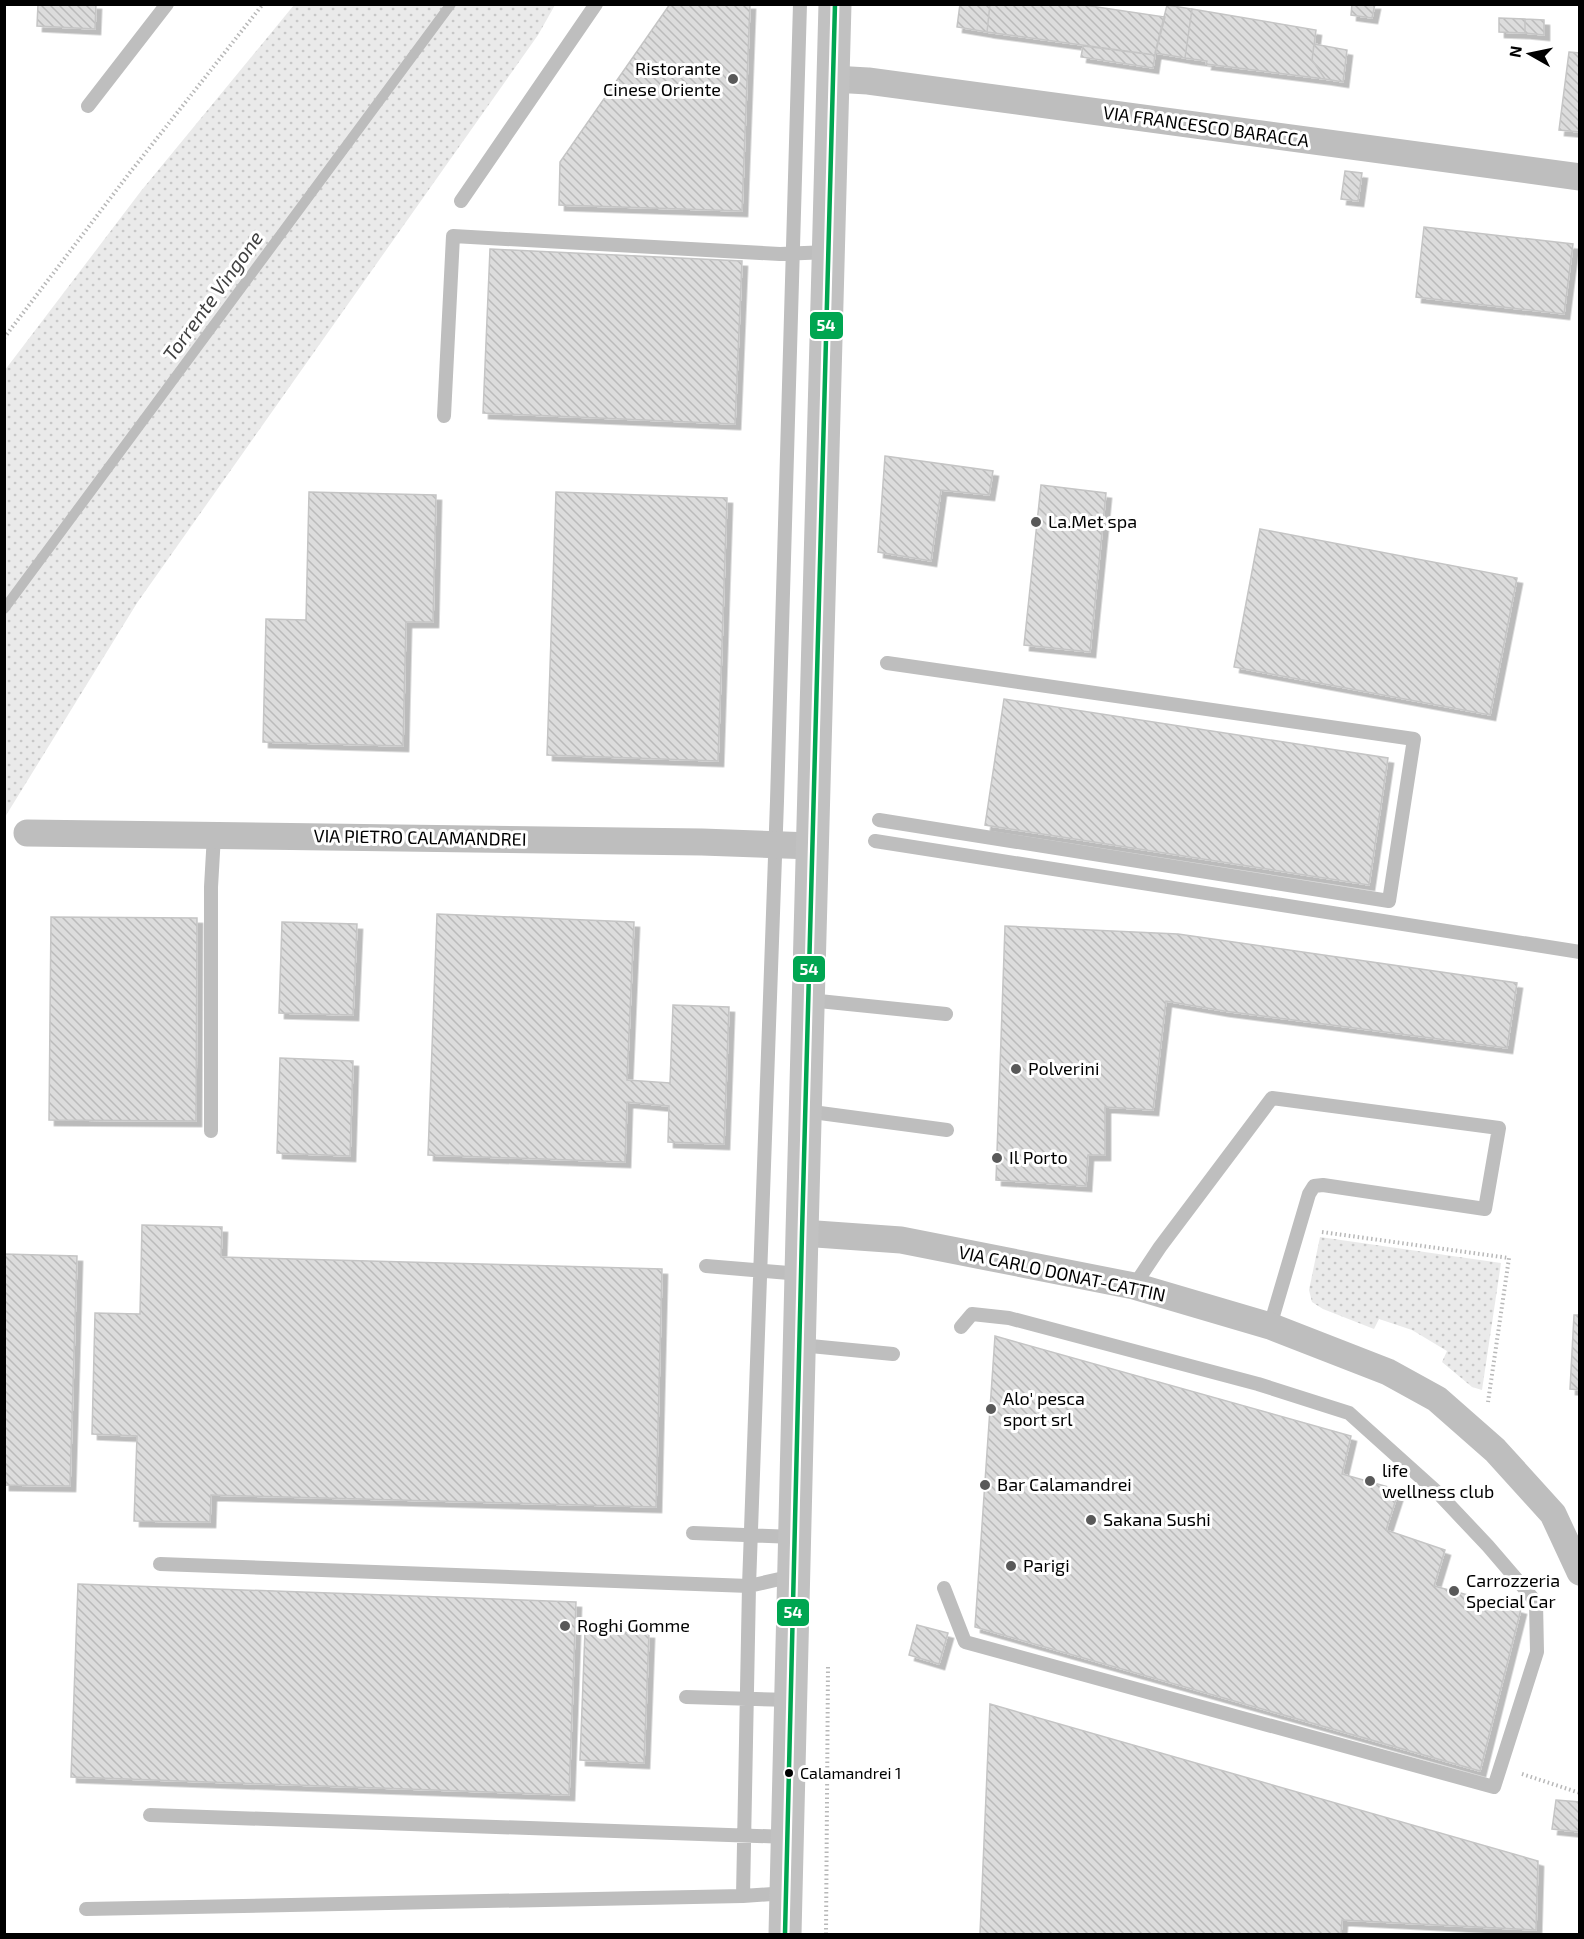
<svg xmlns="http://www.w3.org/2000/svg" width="1584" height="1939" viewBox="0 0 1584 1939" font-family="'Exo 2',sans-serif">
<defs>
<pattern id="grass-dots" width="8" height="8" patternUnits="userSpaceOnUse" patternTransform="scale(1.5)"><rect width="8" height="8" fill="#eaeaea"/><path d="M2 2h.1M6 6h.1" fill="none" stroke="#c7c7c7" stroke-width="1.8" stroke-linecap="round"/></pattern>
<pattern id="building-back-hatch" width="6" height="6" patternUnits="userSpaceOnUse" patternTransform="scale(1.5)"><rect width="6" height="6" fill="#dcdcdc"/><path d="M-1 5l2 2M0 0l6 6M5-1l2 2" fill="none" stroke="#bbb"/></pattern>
<filter id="shadow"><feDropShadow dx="5.5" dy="5.5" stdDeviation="0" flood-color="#0004"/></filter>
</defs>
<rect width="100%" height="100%" fill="#fff"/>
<path fill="url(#grass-dots)" d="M294,5H555L538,35L137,603L5,817V370L141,191Z
M1320,1237L1501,1263L1482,1390L1472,1387L1442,1362L1447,1351L1412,1330L1379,1319L1374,1329L1323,1309L1312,1302L1309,1290Z"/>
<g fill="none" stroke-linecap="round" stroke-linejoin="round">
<path stroke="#bcbcbc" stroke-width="10" d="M4,609L451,4"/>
</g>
<path fill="url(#building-back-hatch)" stroke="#c5c5c5" stroke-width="1.5" filter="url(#shadow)" d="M38,4H96L95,29L37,26Z
M670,4H750L742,211L559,205L560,162Z
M960,4H990L987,32L957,27Z
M990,4H1077L1165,17L1155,55L987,32Z
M1352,4H1375L1372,18L1351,15Z
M1167,5L1192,9L1185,58L1155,53Z
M1192,9L1316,30L1312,60L1325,79L1206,64L1207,61L1185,58Z
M1499,18L1525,19V33L1499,32Z
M1525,19L1544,20V35L1525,33Z
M1314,44L1347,50L1343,82L1325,79L1312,60Z
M1083,46L1155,55L1153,68L1081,57Z
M1569,52L1580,53V132L1559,130Z
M1345,171L1362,173L1358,201L1341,199Z
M1424,227L1573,244L1564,314L1416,297Z
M490,249L742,261L735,424L483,413Z
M885,456L993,471L989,495L941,490L931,561L878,552Z
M1041,485L1106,493L1090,652L1024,645Z
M309,492L436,495L433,622H406L403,746L263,742L266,619L306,620Z
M556,492L727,498L718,761L547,755Z
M1260,529L1517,578L1490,715L1234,667Z
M1004,699L1388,758L1369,885L985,825Z
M437,914L634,922L627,1080L670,1083L673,1005L729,1007L724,1144L668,1142L669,1106L627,1102L625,1162L428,1155Z
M51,917L197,918L196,1121L49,1120Z
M282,922L357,924L353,1015L279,1013Z
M1005,926L1178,934L1517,983L1507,1048L1224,1011L1166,1001L1153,1110L1105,1107V1155H1088L1086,1186L996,1180Z
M280,1058L353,1061L350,1156L277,1153Z
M142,1225L222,1227L221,1257L662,1269L656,1507L211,1495L210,1522L134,1521L137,1436L92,1434L95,1313L140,1314Z
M4,1254L77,1256L70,1486L4,1485Z
M1574,1315H1580V1390L1570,1389Z
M995,1336L1351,1436L1342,1474L1399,1490L1386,1530L1445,1550L1434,1586L1521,1609L1480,1771L975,1627Z
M78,1584L576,1602L569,1795L71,1777Z
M917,1625L948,1633L939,1664L909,1655Z
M585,1631L649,1633L644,1763L580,1760Z
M990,1704L1538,1861L1536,1930L1342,1920L1341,1934H980Z
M1556,1800L1580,1802V1832L1552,1829Z"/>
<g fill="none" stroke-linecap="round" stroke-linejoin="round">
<path stroke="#b8b8b8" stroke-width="4" stroke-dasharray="1.5 3" stroke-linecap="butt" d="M4,338L128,175L263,4
M1322,1232L1509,1258L1488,1402
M1522,1774L1580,1793
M826,1934L828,1666"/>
<path stroke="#bebebe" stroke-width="14" d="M88,106L167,4
M461,201L596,4
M444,416L453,236L780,254L829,252
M879,820L1389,901L1414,739L887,663
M875,841L1580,952
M809,1000L946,1014
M805,1111L947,1130
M211,1131V887L214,835
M706,1266L801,1274
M1134,1286L1160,1247L1272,1098L1499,1128L1485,1209L1323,1185L1314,1186L1309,1194L1270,1326
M800,1345L893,1354
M693,1533L795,1537
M160,1564L749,1586L793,1576
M944,1588L965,1642L1494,1787L1537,1652L1536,1602L1488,1546L1438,1493L1349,1413L1258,1384L1009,1318L972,1314L961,1327
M686,1697L792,1700
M150,1815L788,1837
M743,1896L749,1586L777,801L800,4
M86,1909L743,1896L786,1893"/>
<path stroke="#bebebe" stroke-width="27" d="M833,79L868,81L1580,177
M27,833L702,842L813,846
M802,1233L901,1240L1134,1286L1270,1326L1388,1372L1437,1399L1495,1450L1553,1514L1580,1572"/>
<path stroke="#c1c1c1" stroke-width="33" d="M785,1934L802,1233L835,4"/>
<g stroke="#fff" stroke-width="9">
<path id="bus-1" d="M785,1934L802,1233L835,4"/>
</g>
<use href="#bus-1" stroke="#00a651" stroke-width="4.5"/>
</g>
<g fill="#595959" stroke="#fff" stroke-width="2">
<circle cx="733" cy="79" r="6"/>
<circle cx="1036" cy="522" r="6"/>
<circle cx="1016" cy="1069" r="6"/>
<circle cx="997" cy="1158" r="6"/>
<circle cx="991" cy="1409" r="6"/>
<circle cx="1370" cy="1481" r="6"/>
<circle cx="985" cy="1485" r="6"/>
<circle cx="1091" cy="1520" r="6"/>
<circle cx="1011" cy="1566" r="6"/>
<circle cx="1454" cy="1591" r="6"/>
<circle cx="565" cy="1626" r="6"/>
</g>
<circle fill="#000" stroke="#fff" stroke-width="2" cx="789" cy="1773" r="5"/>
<g text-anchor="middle" stroke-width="6" stroke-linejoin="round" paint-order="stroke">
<g font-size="16" fill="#000" stroke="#fff" text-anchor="start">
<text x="800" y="1779">Calamandrei 1</text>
</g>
<g font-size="18" fill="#000" stroke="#fff" text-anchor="start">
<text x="721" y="75" text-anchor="end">Ristorante<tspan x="721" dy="21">Cinese Oriente</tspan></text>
<text x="1048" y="528">La.Met spa</text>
<text x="1028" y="1075">Polverini</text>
<text x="1009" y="1164">Il Porto</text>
<text x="1003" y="1405">Alo' pesca<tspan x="1003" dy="21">sport srl</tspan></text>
<text x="1382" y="1477">life<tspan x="1382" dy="21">wellness club</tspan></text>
<text x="997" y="1491">Bar Calamandrei</text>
<text x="1103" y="1526">Sakana Sushi</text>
<text x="1023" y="1572">Parigi</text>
<text x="1466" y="1587">Carrozzeria<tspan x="1466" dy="21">Special Car</tspan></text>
<text x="577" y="1632">Roghi Gomme</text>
</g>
<g font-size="18" fill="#000" stroke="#fff">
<text transform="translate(1206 127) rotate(8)" y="6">VIA FRANCESCO BARACCA</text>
<text transform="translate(420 838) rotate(1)" y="6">VIA PIETRO CALAMANDREI</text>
<text transform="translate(1062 1274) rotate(12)" y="6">VIA CARLO DONAT-CATTIN</text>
</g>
<g font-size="20" font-style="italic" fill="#404040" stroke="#fff">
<text transform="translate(213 296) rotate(-54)" y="7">Torrente Vingone</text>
</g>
</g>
<g stroke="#fff" stroke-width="2">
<rect x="809" y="311" width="35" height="29" rx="6" fill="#00a651"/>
<rect x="792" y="955" width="34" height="28" rx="6" fill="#00a651"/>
<rect x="776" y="1598" width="34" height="29" rx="6" fill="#00a651"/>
</g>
<g font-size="16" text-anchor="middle" font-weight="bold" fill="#fff">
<text x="826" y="331">54</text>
<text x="809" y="975">54</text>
<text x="793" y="1618">54</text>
</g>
<rect width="1584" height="1939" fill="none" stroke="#000000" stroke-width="12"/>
<g transform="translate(1530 54) rotate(279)" stroke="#ffffff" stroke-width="4.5" paint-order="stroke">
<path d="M0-4.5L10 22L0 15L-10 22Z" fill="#000000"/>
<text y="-9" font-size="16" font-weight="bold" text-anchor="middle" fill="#000000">N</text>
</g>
</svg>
